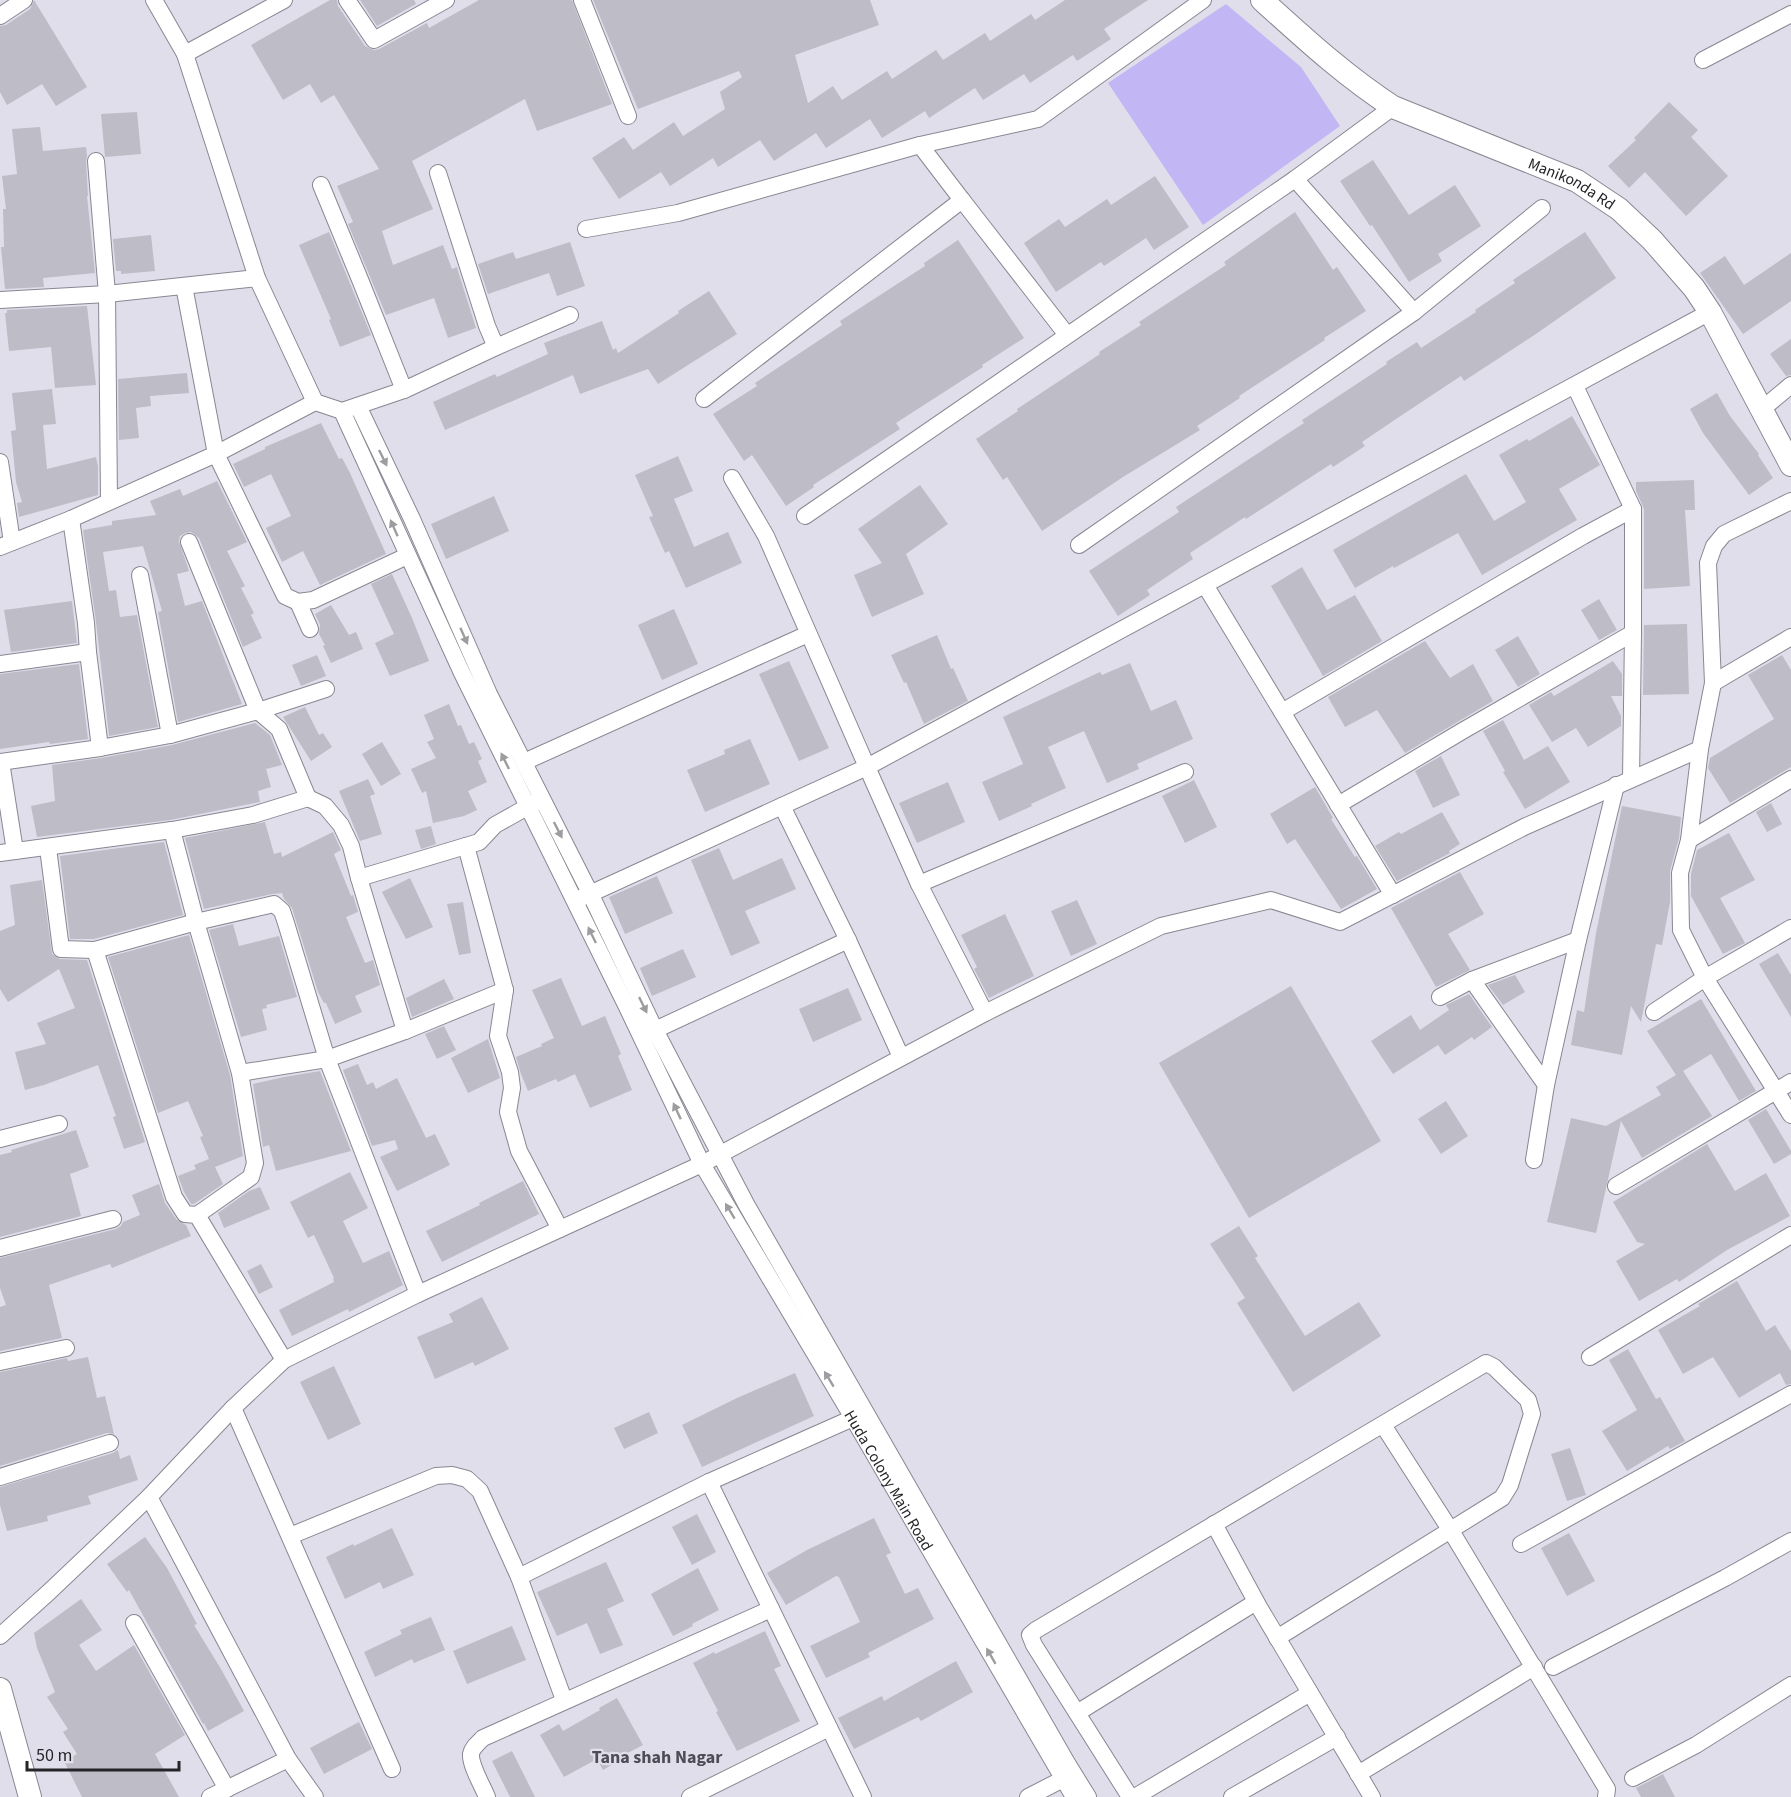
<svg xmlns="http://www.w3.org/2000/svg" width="1791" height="1797" viewBox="0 0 1791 1797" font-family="'Source Sans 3',sans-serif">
<rect width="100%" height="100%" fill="#e0deea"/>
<path fill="#c2b6f4" d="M1226,4L1301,67L1340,126L1203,225L1108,83Z"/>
<path fill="#bebcc7" d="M34,0L87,87L56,106L42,84L7,105L0,92V26L6,25L30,9Z
M330,0H337L338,6L365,46L374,50L379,49L427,23L429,28L479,0H572L612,104L537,131L525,99L412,161L433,209L382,231L393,265L443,245L452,269L457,267L458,271L476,328L448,338L434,298L386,315L348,224L353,222L337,186L379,169L334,95L321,103L310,84L283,100L251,45Z
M360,0H414L416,4L377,26Z
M593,0H870L879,25L795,55L808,103L833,86L842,100L887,71L892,79L936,50L943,60L985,33L990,41L1031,14L1035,20L1065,0H1148L1104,29L1111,39L1077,61L1073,55L1030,83L1024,74L983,100L975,88L929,118L925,111L882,138L870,119L826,148L816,133L774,161L760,140L718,167L713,158L670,186L661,172L619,199L592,158L624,137L633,150L674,122L683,136L725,109L720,92L742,77L739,71L638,109Z
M1669,102L1698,130L1691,137L1728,176L1686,216L1645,172L1629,188L1608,166L1636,140L1634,138Z
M137,112L141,154L105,157L101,114Z
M40,127L43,151L86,147L87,156L86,162L88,196H87L95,273L43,278L44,287L5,289L1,247H4L3,209H6L2,176L17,174L12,129Z
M1373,160L1409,215L1455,185L1481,226L1438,254L1442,261L1409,282L1372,225L1370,226L1340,181Z
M1155,176L1189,227L1154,250L1146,238L1104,266L1101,262L1056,292L1024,243L1059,219L1065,227L1107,199L1111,205Z
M1295,212L1333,270L1337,267L1366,311L1324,338L1325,340L1239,396L1240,398L1197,426L1200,430L1123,477L1042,531L1007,477L1003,480L976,439L1018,411L1017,409L1100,354L1099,352L1141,325L1139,322L1226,265L1224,262Z
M329,232L371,335L340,347L329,320L331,319L299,245Z
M1585,232L1616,278L1533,336L1464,381L1461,376L1402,415L1362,442L1365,446L1333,467L1331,464L1246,519L1245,517L1190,553L1193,559L1147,590L1150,595L1118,616L1089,571L1179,512L1176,507L1304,423L1302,420L1387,364L1386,362L1417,342L1421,348L1476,312L1475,310L1515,283L1513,280Z
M151,235L155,271L121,274V271H116L113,239Z
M958,240L1024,338L982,365L983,367L896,423L900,429L813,485L814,487L786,506L752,455L744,461L713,414L757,386L755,383L842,325L840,321L925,266L924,263Z
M570,242L585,286L557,296L549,273L488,294L478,264L513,252L516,259Z
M1791,253V301L1743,334L1700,273L1725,256L1744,285Z
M709,291L737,334L658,384L648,369L580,394L573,375L445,430L433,402L495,374L497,377L548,354L544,343L602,321L613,350L616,348L618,353L679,313L678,311Z
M87,306L96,385L55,388L51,347L9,351L5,313H7V310Z
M1791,339V375L1786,376L1770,354Z
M187,373L189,393L150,396L151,406L136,408L139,438L119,440L118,379Z
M52,389L56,424L43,425L47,469L96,457L98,466V495L19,517L17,503L22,502L16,482L11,431L16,430L12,393Z
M1717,393L1730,416L1759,454L1758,455L1773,478L1749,495L1703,433L1690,409Z
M1572,416L1600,465L1559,489L1577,520L1482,575L1458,533L1394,568L1393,566L1355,588L1333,550L1466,474L1494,521L1526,502L1499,455L1527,439L1529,441Z
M321,423L339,459L342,458L350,473L386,554L320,585L303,551L282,562L266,528L291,516L271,474L244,487L233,464L265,449V447Z
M678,456L693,491L674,499L694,547L728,532L742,563L686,588L669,551L665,553L649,517L653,516L635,475Z
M1694,480L1695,510H1685L1690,586L1644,589V509L1636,491V482Z
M217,481L247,542L227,551L245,586L241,588L254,613L251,615L262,638L243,647L199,538L191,532L185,533L180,536L179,541L189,571L177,574L185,606L202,601L242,704L178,722L158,612L162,611L143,546L103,552L109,591L116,590L120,617L137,615L158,727L109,736L96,622L83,530L112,525V521L156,515L150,501L180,489L183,496Z
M920,485L948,524L906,554L924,594L872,617L854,575L882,563L858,529Z
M494,496L509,531L446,559L431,524Z
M1302,567L1327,610L1355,595L1382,641L1323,676L1271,586Z
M392,574L412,618L429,661L390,676L375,643L394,634L371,584Z
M1599,599L1617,630L1599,640L1581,610Z
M72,601L77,643L11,652L4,610Z
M331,605L349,635L356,632L363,649L331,663L323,646L325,645L319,634L320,625L315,614Z
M674,609L698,664L662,680L638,625Z
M1687,624L1689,694L1643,695L1644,625Z
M937,635L951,669L953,668L968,701L924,724L906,682L904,683L891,655Z
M1518,636L1540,674L1518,687L1495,650Z
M1425,641L1450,678L1473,664L1493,701L1405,753L1377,710L1345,727L1328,697Z
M317,655L326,676L301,686L292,665Z
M1782,655L1791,670V767L1730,803L1708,768L1710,758L1774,719L1748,675Z
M789,661L829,748L799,761L759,674Z
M1613,661L1622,674V696H1611L1621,716V726L1588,747L1576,728L1552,742L1529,705L1551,692L1554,696Z
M1130,663L1151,711L1176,700L1193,739L1137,764L1139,769L1107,783L1084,731L1048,747L1066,788L1031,804L1032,806L999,821L982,782L1023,764L1003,717L1100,672L1102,675Z
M79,664L88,739L50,744L49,742L0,749V674Z
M449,704L458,726L461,725L469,744L474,742L482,759L478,761L487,782L468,791L477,810L464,816L433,823L426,791L422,793L411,769L436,758L427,742L434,739L424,715Z
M305,707L319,735L323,733L332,747L311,761L283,717Z
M1503,720L1524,760L1548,746L1570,782L1525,809L1503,772L1505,771L1483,731Z
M255,723L270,735L282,765L266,769L271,787L258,791L260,802L170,820L37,837L31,806L55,801L52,765L101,758L172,745Z
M750,739L770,784L705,812L687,770L725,754L724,750Z
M382,742L401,774L381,786L362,754Z
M1441,756L1460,795L1433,808L1415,771Z
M368,779L375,794L370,796L382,834L360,841L339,791Z
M1194,780L1217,827L1185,843L1162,796Z
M948,782L965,822L917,843L899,803Z
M1315,787L1333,818L1331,819L1353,854L1355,857L1357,856L1377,889L1341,909L1295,839L1287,844L1270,814Z
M1771,803L1782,824L1767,832L1756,812Z
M1622,806L1681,817L1679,838L1670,871V902L1662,945L1656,944L1641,1022L1631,1006L1622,1055L1571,1045L1577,1010L1584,1012L1596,933Z
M1442,812L1460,844L1449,851L1450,853L1397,881L1375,846L1399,832L1401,834Z
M265,822L274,854L281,852L282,857L333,832L341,850L334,854L351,896L353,895L358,912L346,917L365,963L373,960L380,985L355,996L362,1012L335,1024L326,1003H324L318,992L292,908L284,899L282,893L272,894L204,909L185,838Z
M431,826L436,844L421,849L415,830Z
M1729,833L1755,880L1720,898L1745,943L1723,954L1691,896V874L1697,850Z
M164,842L183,915L94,939H70L60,856Z
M719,848L733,880L782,858L796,889L745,911L760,943L731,956L691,860Z
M1460,872L1484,914L1448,934L1470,970L1436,987L1391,908Z
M657,876L673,913L625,934L609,897Z
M410,878L433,927L406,939L382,892Z
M42,880L52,954L60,959L87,960L145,1142L124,1149L113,1117L116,1116L98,1065L44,1085L25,1090L15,1052L46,1044L37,1023L75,1008L59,969L8,1002L0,989V931L15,925L10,885Z
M1077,900L1097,944L1071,956L1051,911Z
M463,902L471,953L459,955L447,904Z
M1005,914L1034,976L989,998L974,969L977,967L961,935Z
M233,924L239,946L279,936L297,997L266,1005L267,1008L262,1009L267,1030L241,1037L209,930Z
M189,935L230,1075L243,1156L215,1167L223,1184L194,1204H191L184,1192L178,1176L196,1169L194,1165L209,1159L200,1137L203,1136L188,1101L158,1113L108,957Z
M683,949L696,977L652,996L640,968Z
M1778,953L1791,975V1017L1759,964Z
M1515,975L1525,992L1503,1005L1488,985Z
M561,978L582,1026L605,1016L621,1054L618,1056L632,1090L590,1108L575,1074L558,1082L556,1079L528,1091L521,1074L516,1057L542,1046L541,1044L554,1038L532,990Z
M444,979L454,999L412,1017L406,998Z
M1291,986L1381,1141L1249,1218L1159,1063Z
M848,988L862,1020L813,1042L799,1009Z
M1469,994L1492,1027L1474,1040L1472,1037L1445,1055L1438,1045L1393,1074L1371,1041L1411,1015L1420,1030L1449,1010L1446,1005Z
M1701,999L1756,1091L1739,1101L1711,1054L1683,1071L1712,1116L1642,1158L1621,1121L1596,1233L1547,1222L1571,1118L1606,1126L1661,1095L1656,1087L1676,1075L1647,1031Z
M444,1026L456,1050L437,1059L425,1034Z
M488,1039L500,1078L468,1093L451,1058Z
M358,1064L367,1085L373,1082L376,1089L397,1078L426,1138L435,1134L450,1165L397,1191L380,1157L398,1149L395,1140L372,1146L343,1070Z
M320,1071L351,1151L276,1171L269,1145L263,1147L253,1084L284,1077Z
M1446,1101L1468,1136L1441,1154L1418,1119Z
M1766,1109L1791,1151V1154L1774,1164L1748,1120Z
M76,1130L89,1167L70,1174L81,1216L0,1237V1155L12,1152L11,1150Z
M1707,1144L1735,1191L1766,1173L1790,1216L1727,1250L1679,1282L1677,1279L1639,1301L1616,1261L1645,1244L1637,1242L1613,1202Z
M350,1172L368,1208L343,1221L363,1263L389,1251L403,1285L349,1312L348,1309L292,1336L279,1310L334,1282L333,1278H334L314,1235L308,1238L290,1202Z
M523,1181L539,1214L442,1262L426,1231L480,1205L479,1203Z
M159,1184L165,1203L177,1220L186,1225L191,1236L112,1268L110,1264L49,1285L62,1338L0,1351V1307L6,1305L0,1288V1258L116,1229L121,1226L123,1222L140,1215L132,1195Z
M260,1187L270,1209L224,1228L218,1213L249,1191Z
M1239,1226L1258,1256L1255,1258L1305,1336L1359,1302L1381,1336L1293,1392L1237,1303L1245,1298L1210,1244Z
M261,1264L273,1287L259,1294L247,1271Z
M1737,1281L1766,1331L1775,1325L1791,1351V1384L1786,1385L1780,1373L1739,1398L1713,1357L1683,1374L1658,1330L1700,1306L1698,1304Z
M482,1297L509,1349L475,1366L473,1362L435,1379L417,1337L453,1322L449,1314Z
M1628,1349L1656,1399L1660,1397L1685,1441L1670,1449L1668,1446L1627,1471L1602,1431L1637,1410L1609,1360Z
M88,1357L97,1398L105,1396L114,1434L107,1433L0,1466V1372L67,1358L68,1361Z
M334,1366L361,1424L328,1440L300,1382Z
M795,1373L814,1416L702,1467L682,1425L737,1398Z
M649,1412L658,1433L624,1449L614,1428Z
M1570,1448L1586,1495L1567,1501L1551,1454Z
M118,1450L120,1459L130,1455L138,1480L88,1496L91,1504L47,1516L48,1521L7,1531L0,1505V1487L113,1453Z
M697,1514L716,1552L692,1565L672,1527Z
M874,1518L891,1553L886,1555L905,1594L918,1588L934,1619L868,1653L870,1657L826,1678L810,1646L860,1622L839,1577L836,1576L786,1605L767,1573L807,1550Z
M392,1528L414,1575L383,1589L380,1582L345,1599L326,1557L353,1544L354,1546Z
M1569,1533L1595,1581L1567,1596L1541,1548Z
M145,1537L167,1568L197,1624L194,1625L221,1669L244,1711L208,1731L204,1723L203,1724L129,1590L127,1592L107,1564Z
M606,1562L624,1601L607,1609L623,1645L600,1654L587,1623L557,1636L537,1592Z
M698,1568L719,1610L692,1624L693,1626L673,1636L651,1594Z
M81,1599L102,1630L79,1645L96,1671L134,1645L185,1735L155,1754L179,1797H82L64,1761L77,1754L63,1732L68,1729L47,1697L55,1692L37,1648L34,1633Z
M431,1617L445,1650L414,1663L412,1659L375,1677L364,1652L402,1634L400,1630Z
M512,1626L526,1660L467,1684L453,1651Z
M765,1631L781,1666L774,1669L800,1721L737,1751L716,1712L718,1711L693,1663L714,1652L715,1654Z
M956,1661L973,1692L921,1721L918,1717L854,1749L838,1718L882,1696L884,1701Z
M617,1698L643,1745L622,1756L623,1758L603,1770L597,1759L564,1777L540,1735L559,1724L563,1731L600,1710L599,1708Z
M359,1722L372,1749L324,1774L310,1748Z
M512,1751L535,1797H510L492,1761Z
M1663,1774L1675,1797H1641L1636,1788Z"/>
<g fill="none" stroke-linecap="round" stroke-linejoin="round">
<g stroke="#898792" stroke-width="18">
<g id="street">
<path d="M154,0L185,54L284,0"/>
<path d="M347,0L374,40L446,0"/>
<path d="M582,0L628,116"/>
<path d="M0,16L24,0"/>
<path d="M185,54L257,278L315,402L342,411L404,390L496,347L570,315"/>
<path d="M1703,60L1791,14"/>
<path d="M920,145L1038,119L1203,0"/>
<path d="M96,161L107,294L109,501"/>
<path d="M438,173L487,326L496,347"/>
<path d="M1295,179L1414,312"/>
<path d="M321,185L361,282L404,390"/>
<path d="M586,229L678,213L920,145L962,200"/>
<path d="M184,286L216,454L285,596L298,602L313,600L407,556"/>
<path d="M0,300L107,294L257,278"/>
<path d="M1575,386L1633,509V633L1631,779"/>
<path d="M704,399L962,200L1067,335"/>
<path d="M358,406L412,519L489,694L590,893L655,1030L746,1204L1067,1763L1088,1797"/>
<path d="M1761,410L1791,385"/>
<path id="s1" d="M342,411L462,673L626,1005L702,1164L853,1418L1074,1797"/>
<path d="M0,462L12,542"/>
<path d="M1791,501L1724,534L1714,546L1708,563L1713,683L1700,749L1689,840L1680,873L1681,930L1705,978L1791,1115"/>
<path d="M805,516L1295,179L1393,107"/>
<path d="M71,519L86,623L88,652L100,748"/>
<path d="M189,542L258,711L326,689"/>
<path d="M1079,545L1414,312L1542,208"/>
<path d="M0,547L71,519L216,454L315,402"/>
<path d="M140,575L170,735"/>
<path d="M1205,585L1393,895"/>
<path d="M298,602L310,629"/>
<path d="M0,664L88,652"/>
<path d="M1713,683L1791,637"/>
<path d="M1282,712L1583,536L1633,509"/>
<path d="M0,762L100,748L170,735L258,711L279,729L308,798L253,815L172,830L0,853"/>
<path d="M1,762L15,851"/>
<path d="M524,762L808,634"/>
<path d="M1338,805L1464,730L1633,633"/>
<path d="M782,806L848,940L901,1057"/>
<path d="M172,830L196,922L240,1073L255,1163L251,1177L197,1215"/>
<path d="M1689,840L1791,779"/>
<path d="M466,846L505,990L498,1036L510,1072L512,1088L508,1112L519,1151L560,1229"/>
<path d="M48,848L61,949L95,950L196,922L274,904L282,911L286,923L327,1059L418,1294"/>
<path d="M359,878L479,842L495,825L536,802"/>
<path d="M919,884L1185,772"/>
<path d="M581,898L867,767L766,536L732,478"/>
<path d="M95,950L174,1197L185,1214L197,1215L284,1360"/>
<path d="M1472,980L1546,1085"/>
<path d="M1440,997L1472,980L1578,940L1616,785"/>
<path d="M1654,1012L1705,978L1791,928"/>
<path d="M985,1013L919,884L867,767L1710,312"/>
<path d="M655,1030L848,940"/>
<path d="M405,1031L505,990"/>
<path d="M240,1073L327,1059L405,1031L359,878L351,846L341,825L325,806L308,798"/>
<path d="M0,1139L59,1124"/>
<path d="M1534,1160L1546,1085L1578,940"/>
<path d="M1616,1186L1791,1082"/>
<path d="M0,1248L113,1219"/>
<path d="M1590,1357L1791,1235"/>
<path d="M0,1362L66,1348"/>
<path d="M233,1408L392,1769"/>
<path d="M1383,1425L1451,1531L1607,1789L1606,1797"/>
<path d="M0,1477L110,1443"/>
<path d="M709,1482L863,1797"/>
<path d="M149,1497L288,1759L315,1797"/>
<path d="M1214,1524L1259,1607L1372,1797"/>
<path d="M290,1536L436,1476L452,1475L467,1479L480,1491L519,1577L564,1700"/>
<path d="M1521,1544L1791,1394"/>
<path d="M519,1577L709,1482L853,1418"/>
<path d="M134,1623L227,1789"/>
<path d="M0,1636L49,1592L149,1497L233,1408L284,1360L418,1294L702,1164L985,1013L1161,926L1271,900L1340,922L1524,827L1700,749"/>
<path d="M1553,1667L1725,1578L1791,1541"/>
<path d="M1077,1713L1256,1602"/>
<path d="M1358,1774L1534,1667"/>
<path d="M1633,1778L1696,1745L1791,1685"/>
<path d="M210,1797L288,1759"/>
<path d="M487,1797C483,1787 470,1765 471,1754C472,1748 478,1743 483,1738L771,1609"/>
<path d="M690,1797L829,1728"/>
<path d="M1028,1797L1073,1774"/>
<path d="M1130,1797L1034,1645L1030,1635L1036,1630L1486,1363L1494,1367L1528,1400L1532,1414L1510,1485L1502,1498L1277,1638"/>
<path d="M1135,1797L1310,1693"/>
<path d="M1232,1797L1337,1737"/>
</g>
</g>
<g stroke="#898792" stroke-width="24">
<g id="secondary">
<path id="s2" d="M1262,0C1304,38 1345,76 1393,107L1577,181L1619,209L1652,240L1694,288L1710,312L1791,465"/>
<path d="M0,1689L30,1797"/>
</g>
</g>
<use href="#street" stroke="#fff" stroke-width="16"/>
<use href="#secondary" stroke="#fff" stroke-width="22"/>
</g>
<defs><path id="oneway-solid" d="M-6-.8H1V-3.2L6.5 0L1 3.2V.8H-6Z" transform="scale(1.5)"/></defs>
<g fill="#9d9c9f">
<use href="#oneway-solid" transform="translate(383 458) rotate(64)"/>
<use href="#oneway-solid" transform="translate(394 528) rotate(-114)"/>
<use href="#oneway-solid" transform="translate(464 636) rotate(66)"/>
<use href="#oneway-solid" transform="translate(505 761) rotate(-116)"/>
<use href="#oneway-solid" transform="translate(558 830) rotate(63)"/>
<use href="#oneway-solid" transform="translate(592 935) rotate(-116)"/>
<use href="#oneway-solid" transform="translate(643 1005) rotate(64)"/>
<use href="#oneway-solid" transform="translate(677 1111) rotate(-115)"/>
<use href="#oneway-solid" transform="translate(730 1211) rotate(-121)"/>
<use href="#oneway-solid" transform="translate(829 1379) rotate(-121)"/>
<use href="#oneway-solid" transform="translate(991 1656) rotate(-120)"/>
</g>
<g text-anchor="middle" stroke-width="4.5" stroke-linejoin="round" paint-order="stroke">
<g font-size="16" fill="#252429" stroke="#e0deea">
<text dy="6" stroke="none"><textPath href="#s2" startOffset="364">Manikonda Rd</textPath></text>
<text dy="6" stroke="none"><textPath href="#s1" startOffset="1202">Huda Colony Main Road</textPath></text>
</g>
<g font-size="18" font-weight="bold" fill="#4e4c56" stroke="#e0deea">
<text x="657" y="1763">Tana shah Nagar</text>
</g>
</g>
<path d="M27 1761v9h152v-9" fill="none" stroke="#252429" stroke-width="3"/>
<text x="36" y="1761" font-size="18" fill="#252429" stroke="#e0deea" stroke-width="4.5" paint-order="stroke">50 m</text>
</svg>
